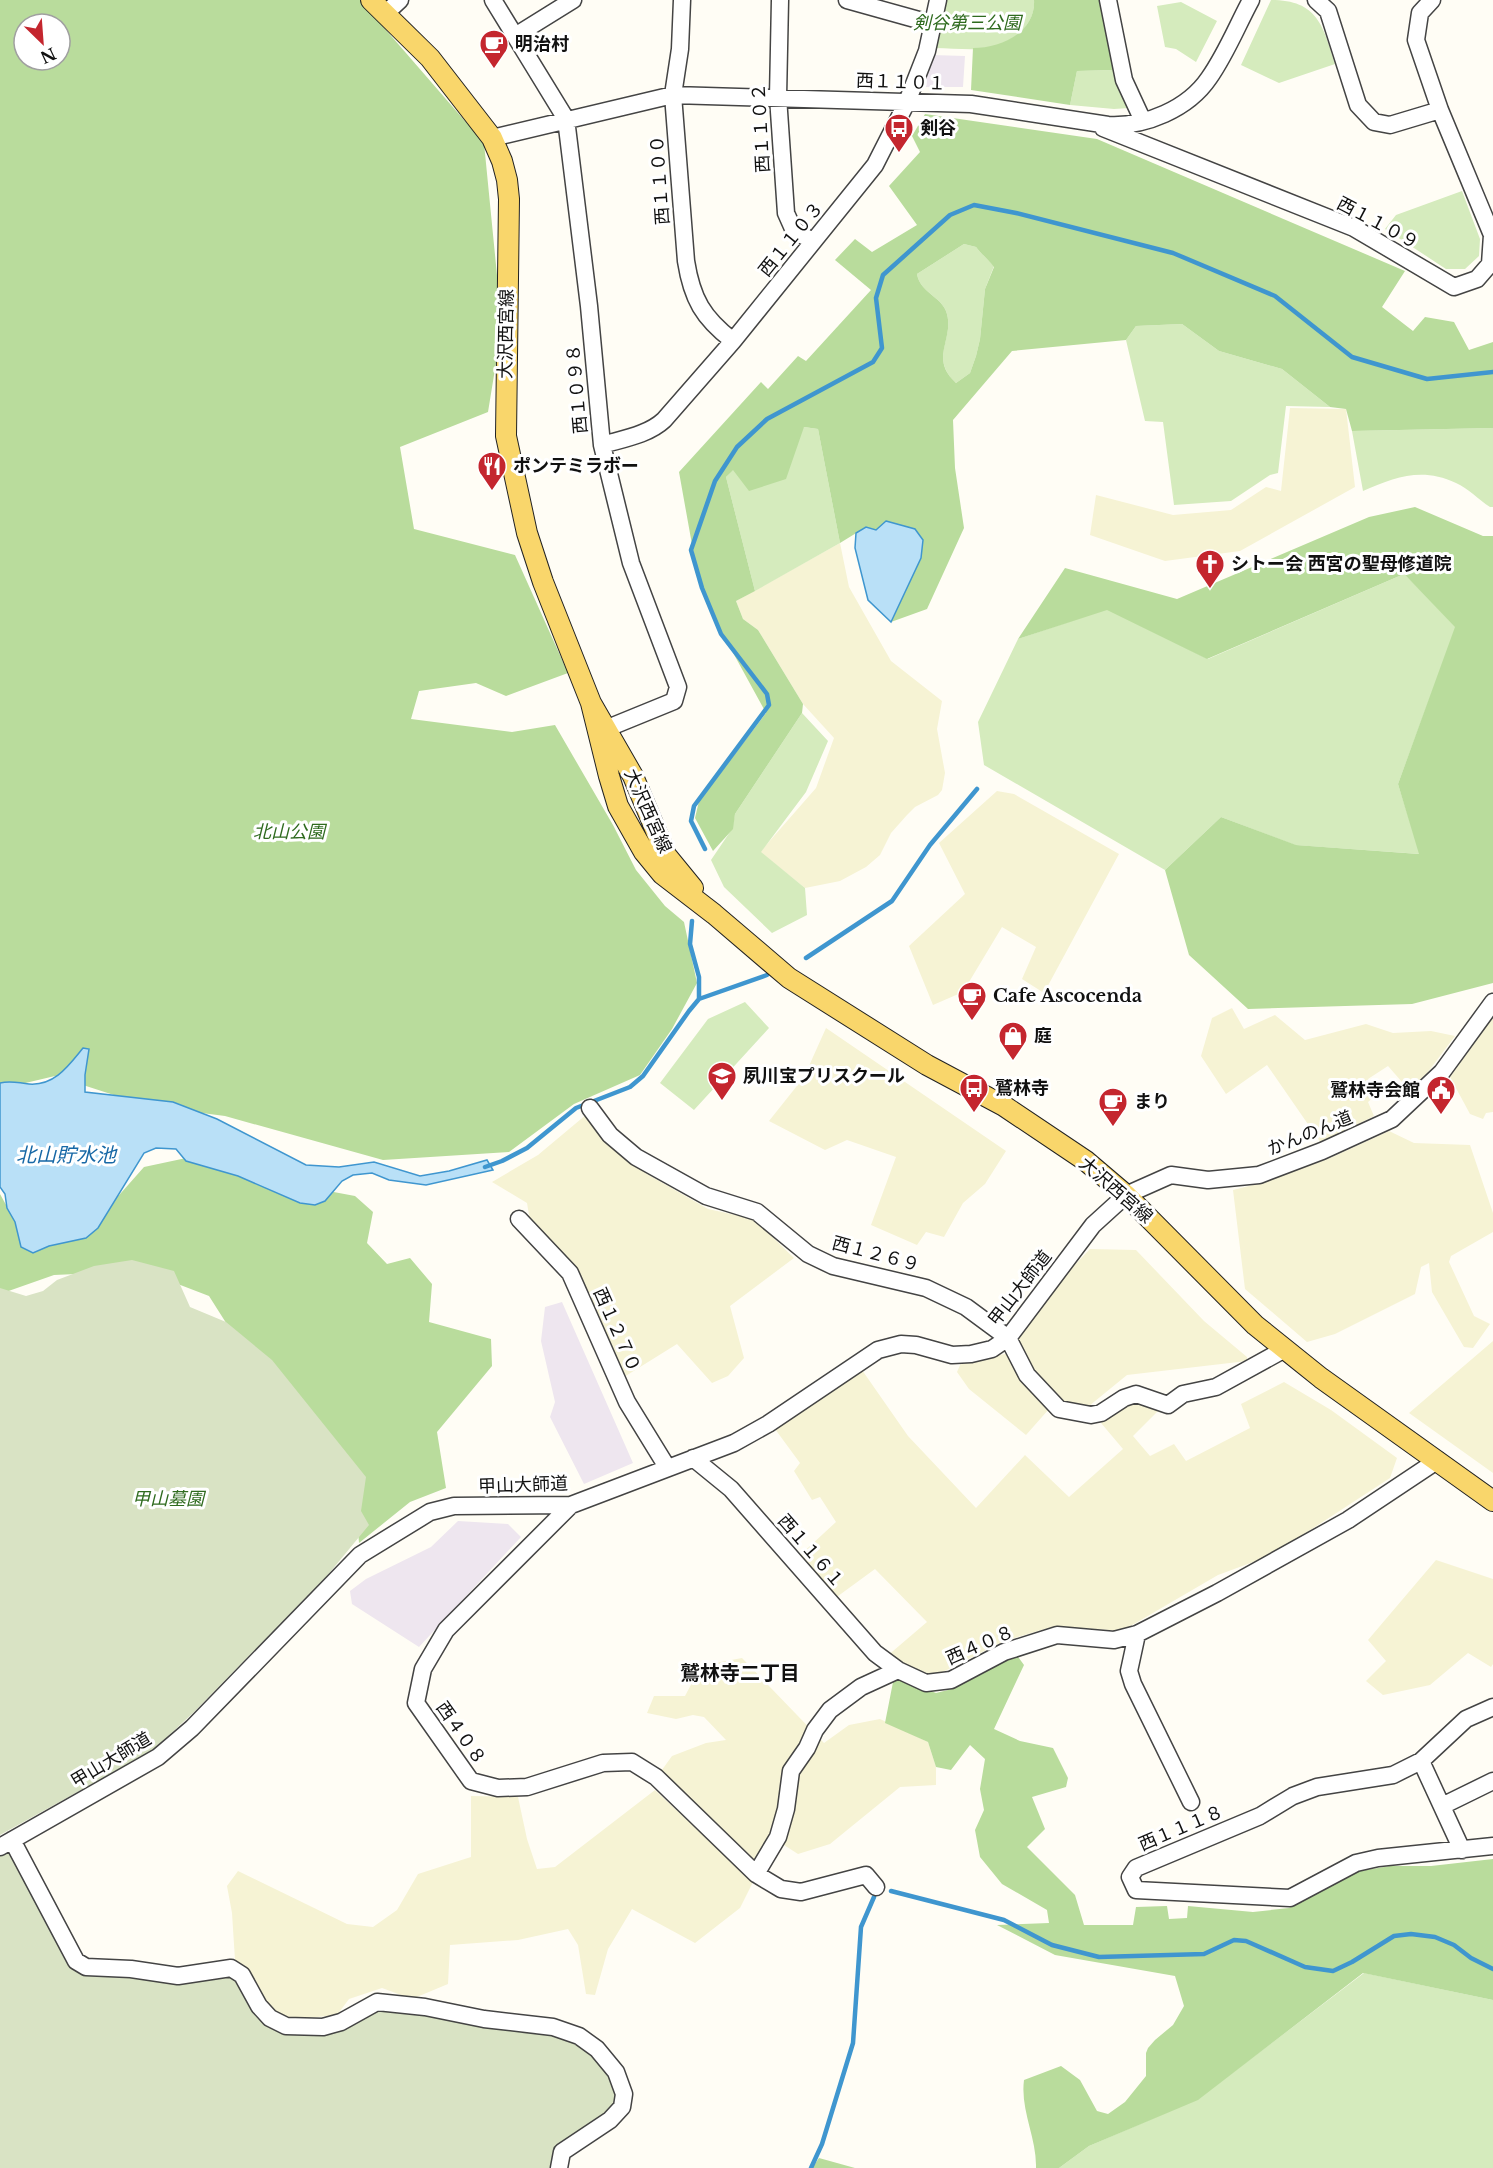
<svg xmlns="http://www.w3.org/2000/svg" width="1493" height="2168" viewBox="0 0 1493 2168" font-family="'Libre Baskerville','Noto Sans JP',serif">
<rect width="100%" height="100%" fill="#fffdf5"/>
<path fill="#eee6ef" d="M932,55L965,56L963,87H921Z
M562,1302L633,1463L584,1484L550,1417L555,1402L541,1341L545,1307Z
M458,1521L508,1524L521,1537L419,1647L352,1604L350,1591L366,1579L431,1547Z"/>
<path fill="#f6f3d4" d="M1290,408L1346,409L1355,487L1240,551L1165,561L1090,535L1096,495L1173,515L1231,510L1266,487L1281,491Z
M840,543L849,587L891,661L942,701L937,729L945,773L942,790L938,795L915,807L907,815L891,833L880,855L866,867L840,881L805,888L760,852L816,788L834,738L803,704L758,630L743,619L736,601Z
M997,791L1014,794L1119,854L1044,993L1022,979L1036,947L1002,927L963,992L933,1005L909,946L965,894L939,843Z
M1232,1008L1244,1029L1275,1015L1305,1040L1366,1024L1393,1033L1431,1031L1455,1036L1428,1072L1409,1090L1388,1066L1368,1079L1375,1096L1368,1102L1374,1116L1321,1143L1267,1065L1226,1094L1201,1056L1212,1018Z
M1493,1017V1112L1486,1113L1483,1119L1470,1114L1450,1077Z
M826,1028L1006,1151L985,1184L963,1203L944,1237L926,1232L917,1245L871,1225L896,1157L847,1140L825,1150L769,1121L804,1077Z
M587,1114L647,1174L708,1209L754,1219L794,1258L730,1306L744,1358L728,1376L712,1383L677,1344L624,1377L578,1270L530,1221L527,1203L492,1182L538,1155Z
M1389,1131L1414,1143L1470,1145L1493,1213V1232L1451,1256L1449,1262L1474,1316L1490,1324L1473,1348L1464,1347L1432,1292L1429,1263L1421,1267L1415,1294L1335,1334L1307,1342L1245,1289L1233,1190L1265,1182L1330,1158Z
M1090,1249L1136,1250L1204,1321L1247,1357V1361L1127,1375L1089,1406L1057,1400L1026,1435L969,1389L957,1372L961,1363L1005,1354L1065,1275Z
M1493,1341V1473L1409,1413Z
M862,1370L908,1436L976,1508L1025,1455L1069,1497L1123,1449L1101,1423L1133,1399L1160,1409L1133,1436L1150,1456L1174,1444L1186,1461L1250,1428L1241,1404L1284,1382L1331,1410L1397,1458L1390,1478L1272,1555L1218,1575L1122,1631L1055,1626L1004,1641L935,1676L886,1657L927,1622L875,1569L834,1599L798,1557L836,1522L820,1497L812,1500L794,1471L800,1463L775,1429Z
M1436,1560L1493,1579V1664L1491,1667L1468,1653L1430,1685L1383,1695L1366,1681L1386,1661L1368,1640Z
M742,1658L824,1743L849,1725L880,1719L928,1742L936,1767V1785L900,1787L830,1844L798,1854L773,1838L753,1862L659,1774L672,1756L706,1743L726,1740L704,1717L693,1715L676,1719L647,1713L654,1696H685L694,1679L710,1664Z
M655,1790L753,1882L740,1908L695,1943L632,1909L608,1949L595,1995L586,1994L578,1945L568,1929L518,1940L450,1945L448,1984L412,1999L382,1988L349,1999L337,2015L289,2020L273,2012L264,2003L235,1960L232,1913L227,1886L238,1871L347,1924L373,1927L397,1910L418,1874L471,1857V1796L518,1797L527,1839L537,1869L555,1867Z"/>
<path fill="#d5ebbd" d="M945,0H1034C1036,25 1012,43 989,48C972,51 952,48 935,48L944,13Z
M1271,0C1318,0 1323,26 1335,64L1279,83L1241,65Z
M1181,2L1217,21L1196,62L1176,49L1165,47L1157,6Z
M1113,70L1119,91L1129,108L1114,109L1070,105L1077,71Z
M1462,191L1480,239L1479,256L1465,269H1446L1385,229L1396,215Z
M964,244L976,247C982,255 988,259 994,266L985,289L980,339L976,356L970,373L956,383C928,357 956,338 946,311C941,297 920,292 917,274Z
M1182,324L1219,351L1282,369L1330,407L1286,406L1278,473L1270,475L1231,501L1174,505L1163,422L1145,421L1126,340L1136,326Z
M804,427L818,429L840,543L755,591L726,477L733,469Z
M1493,428V507H1490C1479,500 1468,488 1456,483C1422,467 1395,477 1363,491L1352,431Z
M1404,574L1456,627L1398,784L1420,854L1295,845L1221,817L1165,870L984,765L978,722L1018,639L1107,609L1208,659Z
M802,713L828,741L806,792L761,852L805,888L807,915L772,933L724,887L711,860L732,829L735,814Z
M745,1002L769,1028L694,1110L660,1083L708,1019Z
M1364,1973L1493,2000V2168H1059L1089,2146L1198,2099Z"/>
<path fill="#b9dc9c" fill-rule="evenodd" d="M0,0H360L484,143L502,326L488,412L400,447L414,529L515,555L568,673L506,696L476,683L419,691L411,719L512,732L555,725L613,825L636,870L665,906L684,922L697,983L672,1029L640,1075L574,1104L509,1152L383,1160L225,1116L148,1106L55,1076L0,1089ZM24,24H60V60H24Z
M1034,0H1100L1113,70L1077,71L1070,105L971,90L973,48C1001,48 1036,32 1034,0Z
M925,114L1097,139L1405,271L1382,307L1413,331L1425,317L1454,322L1469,350L1493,342V428L1352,431L1346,409L1330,407L1282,369L1219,351L1182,324L1136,326L1126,340L1012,351L953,420L955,468L964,528L927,609L891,622L921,558L876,530L866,527L840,543L818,429L804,427L786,479L749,491L733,470L726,477L755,591L736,601L743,619L758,630L803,704L802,713L735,814L733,829L713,851L695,818L699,801L766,713L714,618L698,578L679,472L761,382L768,389L798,356L806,361L871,290L835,260L855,239L872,252L917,225L889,186L920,152L912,136ZM964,244L976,247C982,255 988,259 994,267L985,289L980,339L976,356L970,373L956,383C928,358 956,338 946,311C941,297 920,292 917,274Z
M1415,507L1483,536H1493V983L1412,1004L1248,1009L1189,955L1165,870L1221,817L1296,845L1419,854L1398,784L1455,627L1404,574L1207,659L1107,610L1018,639L1065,568L1177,599L1369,517Z
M205,1154L259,1178L355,1196L373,1212L367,1243L387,1264L410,1258L432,1284L429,1322L491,1339L492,1366L437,1432L446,1488L410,1502L359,1543L356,1506L242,1348L209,1296L144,1271L54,1275L0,1294V1194L26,1241L82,1237L144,1167Z
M1013,1650L1024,1665L994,1729L1020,1741L1053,1748L1068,1778L1066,1787L1032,1797L1045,1829L1027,1847L1075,1895L1084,1925H1133L1136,1907L1167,1906L1169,1919L1187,1918L1188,1906L1253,1912L1289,1908L1360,1871L1390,1866H1431L1493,1859V2000L1363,1973L1198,2100L1089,2146L1059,2168H1036C1037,2138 1020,2110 1024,2080L1061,2066L1080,2080L1097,2111L1108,2114L1125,2102L1146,2076V2053L1148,2048L1155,2040L1173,2025L1184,2006L1175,1976L1055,1955L997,1925L1049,1923L1047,1910L1002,1884L980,1857L975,1830L984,1810L980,1789L985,1759L970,1745L951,1770L936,1767L928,1742L885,1723L894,1677L936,1693L952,1689Z
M819,2158L855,2168H812Z"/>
<path fill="#d9e3c4" d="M132,1260L174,1271L190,1307L226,1322L272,1360L366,1477L361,1511L369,1525L326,1577L194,1712L153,1750L0,1835V1288L26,1296L43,1291L57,1280L94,1266Z
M12,1850L72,1964L228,1973L238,1979L284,2030L380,2009L551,2032C583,2044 621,2067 617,2106L554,2168H0V1856Z"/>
<path fill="#b9e0f7" stroke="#3f96cf" stroke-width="1.5" d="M886,521L915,529L923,540L921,558L891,622L868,600L855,548L856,533L866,527L876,530Z
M83,1048L89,1049L85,1075V1092L173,1102L217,1119L306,1165L339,1167L374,1162L420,1176L449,1171L487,1160L493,1170L426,1185L389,1180L372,1173L353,1175L342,1181L325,1201L315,1205L300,1203L238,1176L186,1161L176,1149L156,1148L144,1153L98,1228L86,1238L49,1246L33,1253L21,1247L15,1222L7,1208L5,1194L0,1187V1083C11,1080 18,1083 29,1084C55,1086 69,1065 83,1048Z"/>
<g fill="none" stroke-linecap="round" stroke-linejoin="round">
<path stroke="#3f96cf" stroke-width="4.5" d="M705,849L691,821L694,806L769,705L767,694L721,634L702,588L691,550L715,481L737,447L767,419L873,362L882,348L876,298L883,275L950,215L974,205L1016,213L1173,253L1275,296L1352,357L1427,379L1493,372
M692,921L690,944L699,977V999
M806,958L892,901L930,845L977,789
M485,1167L502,1161L527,1148L576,1108L630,1087L643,1076L689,1011L699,999L767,975
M891,1891L1004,1920L1052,1945L1099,1957L1204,1954L1234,1940L1246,1941L1305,1967L1333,1971L1352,1962L1394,1936L1411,1934L1435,1937L1454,1945L1471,1958L1493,1969
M811,2168L822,2144L853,2043L861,1927L874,1897"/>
<g stroke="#444" stroke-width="19">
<path id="minor" d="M493,0L566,119L589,306L602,445L631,563L678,687L674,701L598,732
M682,0L680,49L673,95L686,261C692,299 703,318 733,341
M780,0L778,97L786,213L794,231L813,241
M847,0L933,24
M1108,0L1124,80L1143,121
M1316,0L1328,11L1358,105L1374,122L1390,125L1440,110
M385,14L400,0
M515,36L573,0
M1103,128L1354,228L1454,287L1477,279L1490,264L1492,235L1440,110L1416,40L1420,13L1432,0
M492,138L673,95L971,104L1108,125C1145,127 1188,109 1209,78C1226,54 1237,26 1251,0
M602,445C622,439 648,435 664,420L733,341L875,165L907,102L927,51L938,0
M590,1108L610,1135L636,1157L706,1196L757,1212L808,1254L833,1266L926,1288L966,1307L1008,1338L1027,1375L1059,1409L1091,1415L1101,1413L1124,1398L1136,1394L1168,1405L1183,1394L1216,1387L1285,1349
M519,1219L570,1273L627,1402L667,1467
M693,1458L731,1489L875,1653L898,1670
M571,1505L446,1630L423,1669L416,1703L471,1781L498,1788L527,1787L603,1763L632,1762L656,1777L756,1874L781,1889L801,1892L866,1875L876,1887
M1137,1634L1129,1671L1133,1684L1191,1802
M1493,1707L1466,1719L1421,1761L1393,1775L1317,1787L1293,1796L1260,1816L1136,1868L1130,1877L1136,1890L1290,1898L1356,1863L1378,1858L1493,1846
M1421,1761L1462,1850
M1442,1806L1493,1781
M12,1840L76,1961L86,1967L131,1969L178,1976L231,1968L242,1975L259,2006L270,2018L286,2026L323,2027L341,2022L377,2002L425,2007L484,2019L553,2027L579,2036L597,2049L616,2072L624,2094L622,2107L610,2120L562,2152L559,2168
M0,1847L158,1757L192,1728L360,1555L430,1512L454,1506L571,1505L734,1443L768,1424L878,1350L901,1344L916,1345L952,1355L971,1354L992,1349L1008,1338L1093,1225L1126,1195L1171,1175L1208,1180L1259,1175L1322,1151L1392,1119L1442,1072L1493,1002
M756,1874L778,1837L786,1809L791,1771L807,1748L815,1730L830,1710L861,1687L898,1670L926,1683L951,1680L1004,1652L1057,1635L1114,1640L1137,1634L1217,1593L1348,1520L1438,1460"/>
</g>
<g stroke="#222" stroke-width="22">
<path id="major" d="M371,0L430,58L492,138L502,161L507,180L509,199L506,436L527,533L543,582L591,703L633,776L666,855L693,888
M591,703L609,776L618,806L644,852L662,874L714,914L789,978L927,1065L1004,1106L1086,1161L1126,1195L1255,1325L1321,1378L1493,1501"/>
</g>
<use href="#minor" stroke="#fff" stroke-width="16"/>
<use href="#major" stroke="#f9d66b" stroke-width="20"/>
</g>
<defs>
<g id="cafe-pin" transform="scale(1.5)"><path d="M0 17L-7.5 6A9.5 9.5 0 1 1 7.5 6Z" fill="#c4262e" stroke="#fff"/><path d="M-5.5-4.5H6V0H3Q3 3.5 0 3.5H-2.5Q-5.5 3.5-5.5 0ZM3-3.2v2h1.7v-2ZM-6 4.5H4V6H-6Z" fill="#fff"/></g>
<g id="bus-pin" transform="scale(1.5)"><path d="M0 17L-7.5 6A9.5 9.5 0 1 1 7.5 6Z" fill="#c4262e" stroke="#fff"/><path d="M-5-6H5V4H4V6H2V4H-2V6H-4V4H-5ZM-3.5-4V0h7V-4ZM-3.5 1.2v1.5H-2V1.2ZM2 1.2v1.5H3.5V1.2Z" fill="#fff"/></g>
<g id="restaurant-pin" transform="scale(1.5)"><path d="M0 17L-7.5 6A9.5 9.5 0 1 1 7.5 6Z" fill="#c4262e" stroke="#fff"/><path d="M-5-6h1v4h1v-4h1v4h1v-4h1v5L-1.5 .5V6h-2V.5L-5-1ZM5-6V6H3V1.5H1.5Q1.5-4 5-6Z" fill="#fff"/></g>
<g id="church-pin" transform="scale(1.5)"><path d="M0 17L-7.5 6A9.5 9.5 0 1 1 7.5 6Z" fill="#c4262e" stroke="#fff"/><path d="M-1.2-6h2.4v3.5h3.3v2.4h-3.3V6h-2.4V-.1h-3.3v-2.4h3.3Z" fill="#fff"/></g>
<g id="shop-pin" transform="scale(1.5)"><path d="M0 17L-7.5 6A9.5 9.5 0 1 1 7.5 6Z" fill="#c4262e" stroke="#fff"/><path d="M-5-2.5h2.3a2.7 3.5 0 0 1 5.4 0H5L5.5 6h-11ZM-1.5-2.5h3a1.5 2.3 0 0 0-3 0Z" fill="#fff"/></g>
<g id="school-pin" transform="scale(1.5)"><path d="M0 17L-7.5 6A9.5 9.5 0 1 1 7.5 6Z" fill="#c4262e" stroke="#fff"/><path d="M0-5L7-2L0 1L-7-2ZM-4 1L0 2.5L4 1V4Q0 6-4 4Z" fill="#fff"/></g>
<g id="civic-pin" transform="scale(1.5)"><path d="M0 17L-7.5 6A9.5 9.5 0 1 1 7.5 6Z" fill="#c4262e" stroke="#fff"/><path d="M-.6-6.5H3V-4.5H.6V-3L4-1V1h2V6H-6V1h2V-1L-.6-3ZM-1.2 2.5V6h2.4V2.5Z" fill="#fff"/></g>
</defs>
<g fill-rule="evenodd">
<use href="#cafe-pin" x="494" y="44"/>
<use href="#bus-pin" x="899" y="128"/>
<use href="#restaurant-pin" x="492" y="466"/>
<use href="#church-pin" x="1210" y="564"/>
<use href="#cafe-pin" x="972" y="996"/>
<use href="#shop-pin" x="1013" y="1036"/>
<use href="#school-pin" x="722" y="1076"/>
<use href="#bus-pin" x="974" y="1088"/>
<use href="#civic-pin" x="1441" y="1090"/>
<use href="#cafe-pin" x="1113" y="1102"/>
</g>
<g text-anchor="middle" stroke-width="6" stroke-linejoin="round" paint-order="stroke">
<g font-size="18" font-style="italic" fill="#2f6b1f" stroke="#fff">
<text x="967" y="29">剣谷第三公園</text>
<text x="289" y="838">北山公園</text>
<text x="168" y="1505">甲山墓園</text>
</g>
<g font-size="18" font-weight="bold" fill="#111" stroke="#fff" text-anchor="start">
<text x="515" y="50">明治村</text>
<text x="920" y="134">剣谷</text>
<text x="513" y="472">ポンテミラボー</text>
<text x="1231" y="570">シトー会 西宮の聖母修道院</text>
<text x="993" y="1002">Cafe Ascocenda</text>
<text x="1034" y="1042">庭</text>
<text x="743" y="1082">夙川宝プリスクール</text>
<text x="995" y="1094">鷲林寺</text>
<text x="1420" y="1096" text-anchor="end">鷲林寺会館</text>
<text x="1134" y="1108">まり</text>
</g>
<g font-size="18" fill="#111" stroke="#fff">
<text transform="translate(901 82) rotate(2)" y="6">西１１０１</text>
<text transform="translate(761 128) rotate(-93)" y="6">西１１０２</text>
<text transform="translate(660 180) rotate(-94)" y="6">西１１００</text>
<text transform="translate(1378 223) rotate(28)" y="6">西１１０９</text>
<text transform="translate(791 239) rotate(-51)" y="6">西１１０３</text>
<text transform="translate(506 334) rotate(-89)" y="6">大沢西宮線</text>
<text transform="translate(577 389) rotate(-95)" y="6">西１０９８</text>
<text transform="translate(648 811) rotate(66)" y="6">大沢西宮線</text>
<text transform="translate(1310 1133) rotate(-22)" y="6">かんのん道</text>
<text transform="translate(1116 1190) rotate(41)" y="6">大沢西宮線</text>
<text transform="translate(876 1254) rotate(15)" y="6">西１２６９</text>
<text transform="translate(1020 1288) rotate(-52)" y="6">甲山大師道</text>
<text transform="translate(617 1330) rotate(66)" y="6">西１２７０</text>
<text transform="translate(523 1485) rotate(-2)" y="6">甲山大師道</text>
<text transform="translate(811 1551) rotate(49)" y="6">西１１６１</text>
<text transform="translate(980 1645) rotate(-24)" y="6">西４０８</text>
<text transform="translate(461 1733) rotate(55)" y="6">西４０８</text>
<text transform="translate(111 1760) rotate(-31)" y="6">甲山大師道</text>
<text transform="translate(1181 1828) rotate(-23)" y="6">西１１１８</text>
</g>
<g font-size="20" font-style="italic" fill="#1768a6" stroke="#fff">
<text x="66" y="1162">北山貯水池</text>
</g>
<g font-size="20" font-weight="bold" fill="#111" stroke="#fff">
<text x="740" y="1680">鷲林寺二丁目</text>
</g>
</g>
<g transform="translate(42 42) rotate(155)"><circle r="28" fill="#ffffff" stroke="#a0a0a0" stroke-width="1.5"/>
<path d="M0-4.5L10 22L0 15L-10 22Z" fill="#c4262e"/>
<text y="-9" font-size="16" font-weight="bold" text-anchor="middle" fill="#111111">N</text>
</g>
</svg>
